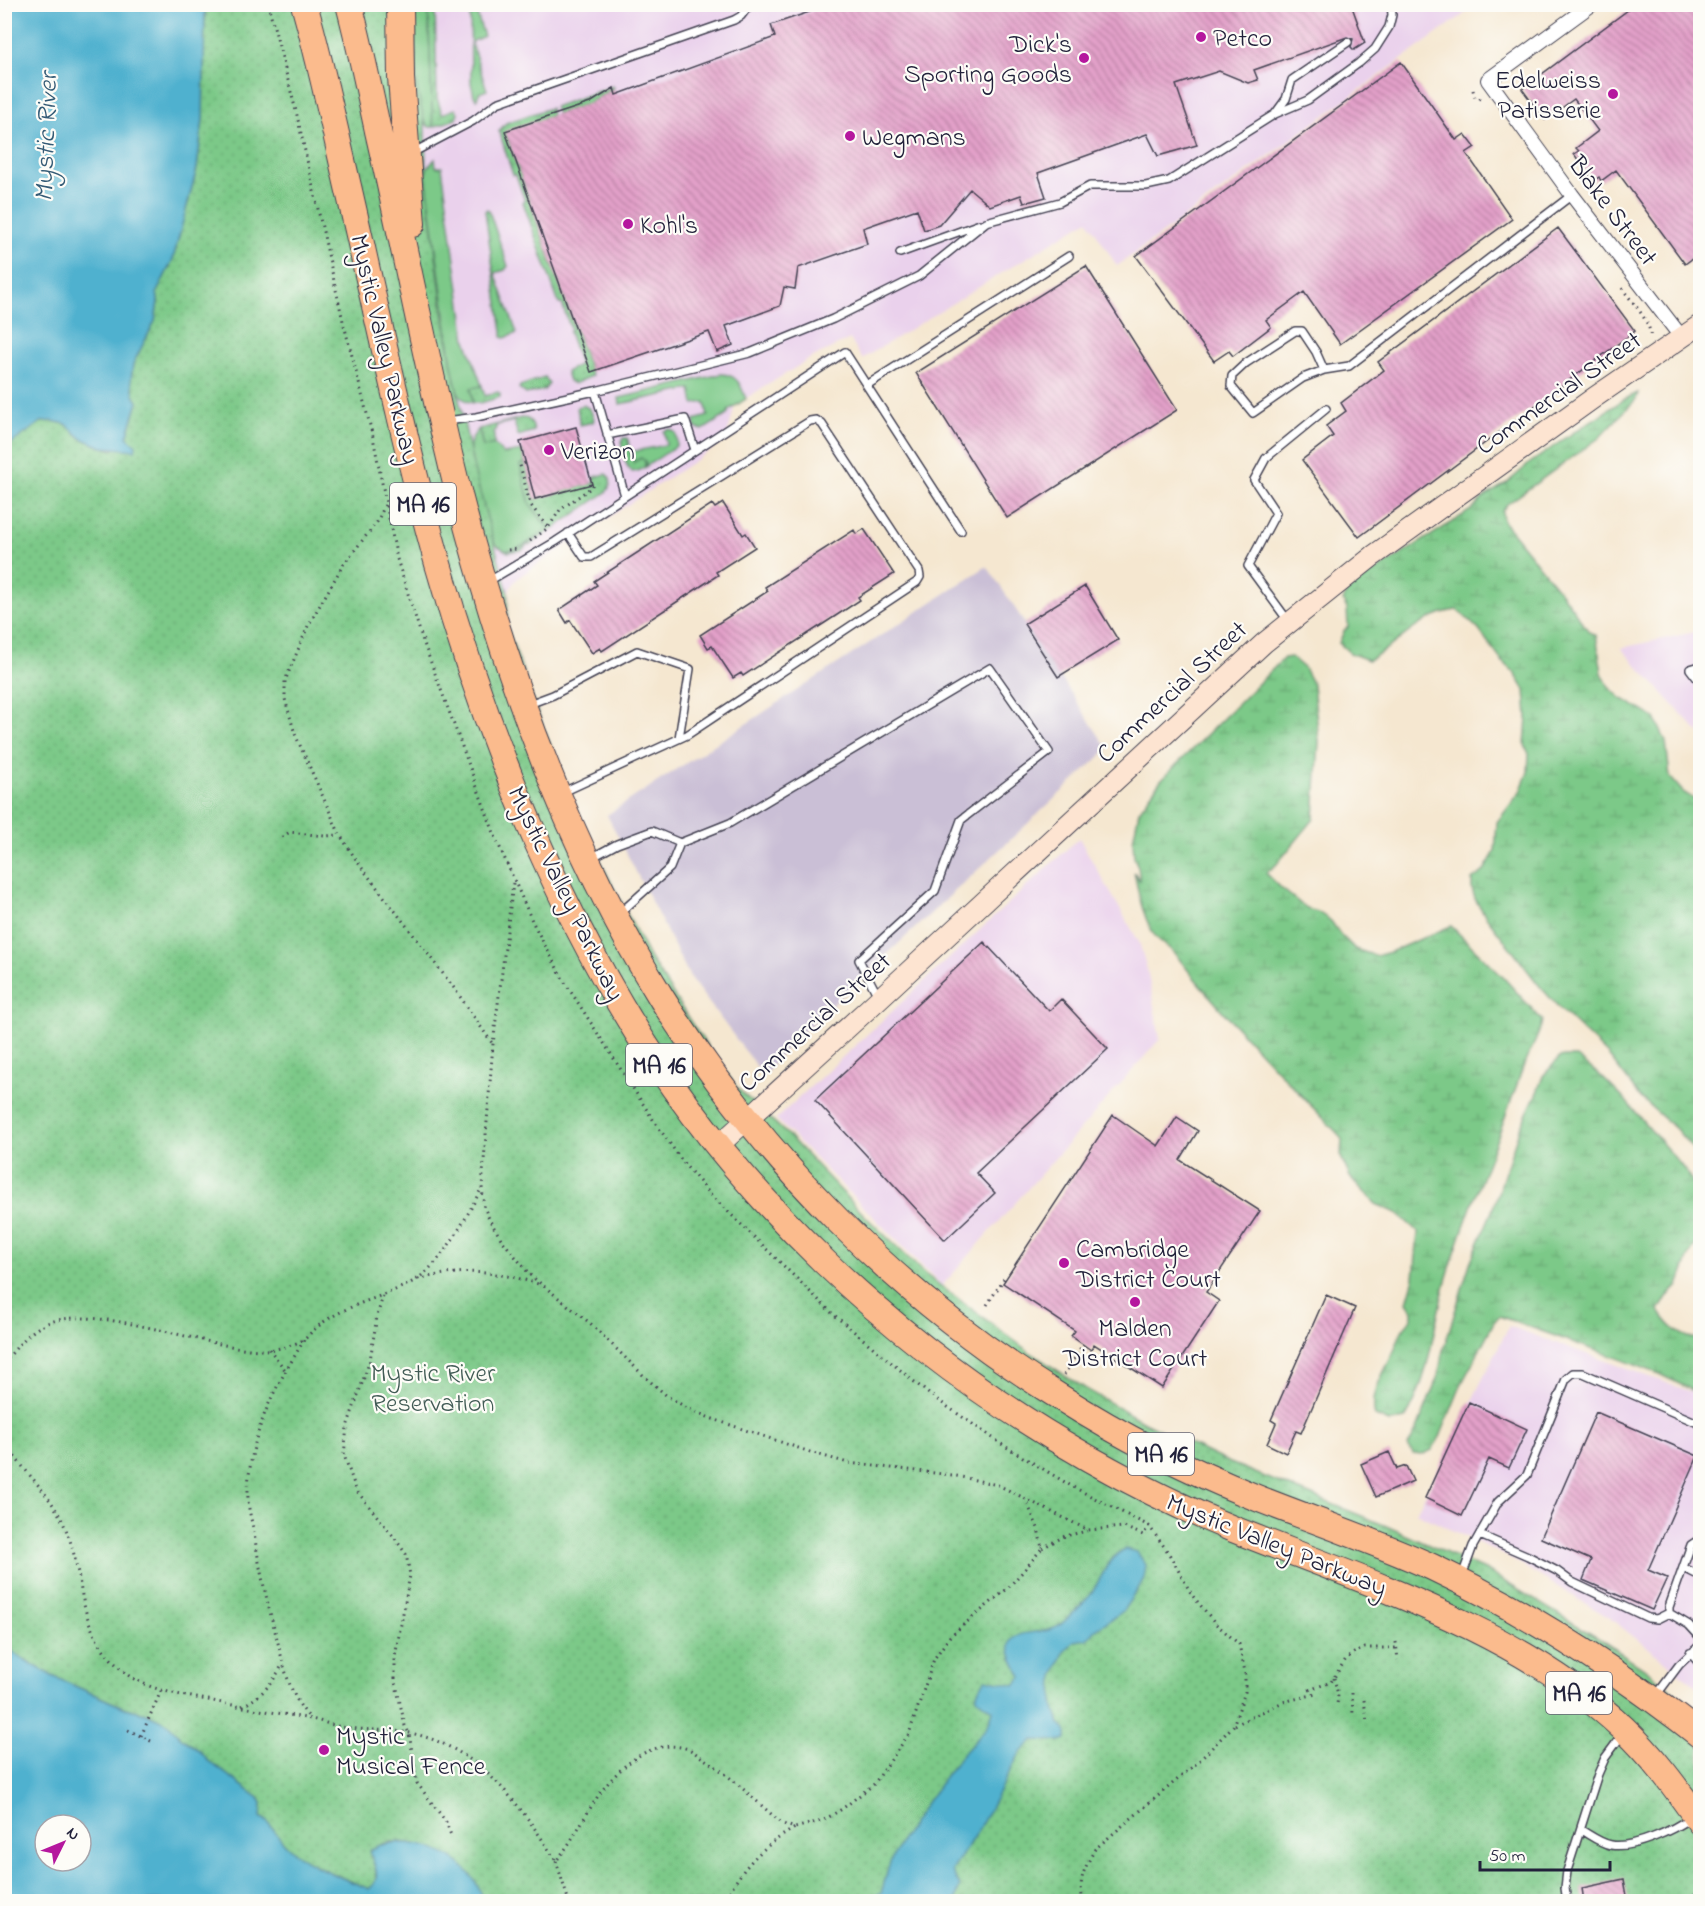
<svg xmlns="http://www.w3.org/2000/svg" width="1705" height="1906" viewBox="0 0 1705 1906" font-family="'Indie Flower',sans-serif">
<defs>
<pattern id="wetland-marsh" width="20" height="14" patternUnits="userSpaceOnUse" patternTransform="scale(1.5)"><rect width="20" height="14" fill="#7cc988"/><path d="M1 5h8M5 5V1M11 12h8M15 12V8" fill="none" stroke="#6bac76"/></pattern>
<pattern id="park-dots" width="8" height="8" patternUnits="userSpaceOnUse" patternTransform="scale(1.5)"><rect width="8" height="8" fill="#7cc988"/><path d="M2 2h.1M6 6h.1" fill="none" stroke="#6bac76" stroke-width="1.8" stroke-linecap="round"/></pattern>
<pattern id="building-back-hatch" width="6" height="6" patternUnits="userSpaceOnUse" patternTransform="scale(1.5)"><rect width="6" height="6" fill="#e3a0c9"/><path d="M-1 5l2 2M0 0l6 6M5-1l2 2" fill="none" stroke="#b882a4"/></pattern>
</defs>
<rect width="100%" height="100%" fill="#fdfcf7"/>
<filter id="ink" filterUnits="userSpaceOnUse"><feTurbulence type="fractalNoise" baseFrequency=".0167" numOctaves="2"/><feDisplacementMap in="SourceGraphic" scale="12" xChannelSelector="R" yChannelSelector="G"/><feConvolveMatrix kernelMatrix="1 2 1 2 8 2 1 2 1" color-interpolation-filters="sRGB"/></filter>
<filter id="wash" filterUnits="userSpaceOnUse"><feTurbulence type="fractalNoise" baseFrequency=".008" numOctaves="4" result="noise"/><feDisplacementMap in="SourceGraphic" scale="24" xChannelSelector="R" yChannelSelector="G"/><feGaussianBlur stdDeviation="1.35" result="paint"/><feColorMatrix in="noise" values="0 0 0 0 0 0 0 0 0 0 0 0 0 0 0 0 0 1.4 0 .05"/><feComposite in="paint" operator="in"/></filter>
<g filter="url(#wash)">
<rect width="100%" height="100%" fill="#f5e7d0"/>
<path fill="#ead1ec" d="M1462,4L1467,12L1117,266L1088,220L862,359L850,339L811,358L735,405L726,440L520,576L513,583L508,593L475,474L452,366L426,175L414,5Z
M1700,631V734L1621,648Z
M1079,838L1139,942L1147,969L1160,1039L942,1286L776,1119Z
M1509,1326L1700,1395V1689L1610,1618L1508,1557L1416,1513Z"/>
<path fill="#cabfd6" d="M987,566L1108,749L787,1047L764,1076L691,979L607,815Z"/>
<path fill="#7cc988" stroke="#4f7662" stroke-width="1.5" d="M414,5H428L433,127H429C411,112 414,29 414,5Z
M470,5H474L484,36L471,42L487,90L479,93L477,99L474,96L471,83Z
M435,159L436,167H442L466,340L482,386L471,389L473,403C455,400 455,381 452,366L426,175L427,168Z
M487,209L489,211L508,266L505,270L495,273L517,333L505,338L502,337V332L485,211Z
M721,374C737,374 741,385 746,399L729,410L727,415L703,430L695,428L694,420L708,416L705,402L694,404L691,389L620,404L619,398Z
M479,429L483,447L494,444L503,454L522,451L525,463L520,465L530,504L548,528C536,536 523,550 508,550V552L496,545L494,542C488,521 468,464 470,445C471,439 474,434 479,429Z
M670,429L676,433L677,444L675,447L645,467L646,463C637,461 631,463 630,452L666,445L664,431Z"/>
<path fill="url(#wetland-marsh)" stroke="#4f7662" stroke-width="1.5" d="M1638,393L1636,399L1599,438L1506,505L1502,511L1503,521L1562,594L1589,632L1596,635L1602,673L1609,687L1621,698L1655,718L1666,742L1670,777L1683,792L1700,803V1158L1676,1129L1642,1099L1608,1055L1560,1009L1538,984L1485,915L1475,899L1472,889V880L1483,872L1495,852L1497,822L1520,792L1528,772L1529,754L1525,745L1527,716L1525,690L1514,672L1501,660L1479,630L1458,610C1423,612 1399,645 1368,660L1350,653L1339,643L1344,631L1348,627L1347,609L1343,601L1347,592L1358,582L1471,510L1484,497L1507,483L1530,463L1577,430L1625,399Z
M1291,657L1304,668L1313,685L1319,741L1314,819L1276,865L1266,873L1281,888L1307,909L1318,912L1331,921L1340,934L1355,949L1376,956L1390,952L1451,926L1503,977L1542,1020C1540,1038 1528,1052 1522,1070C1499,1138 1470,1203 1449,1271C1433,1319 1432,1376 1405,1419L1389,1422L1375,1416C1369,1393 1384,1374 1393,1353C1397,1346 1398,1338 1402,1331C1405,1325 1411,1322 1412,1315C1413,1310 1410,1306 1407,1302L1414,1278L1418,1232L1397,1213L1376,1204L1350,1177L1341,1157L1342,1138C1285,1078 1226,1020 1176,955C1169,946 1158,942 1153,933C1141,911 1139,895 1134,872L1140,881L1138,867L1134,857L1133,840L1139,811L1161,780L1284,658Z
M1560,1057H1577L1602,1077L1625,1100L1680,1164L1700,1192V1236L1689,1256L1678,1286L1667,1297L1659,1311C1669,1327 1681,1338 1700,1339V1394L1657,1373L1617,1358L1499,1316L1494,1322L1462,1383L1440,1437L1432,1450L1422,1455L1413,1454L1408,1446L1418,1427L1439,1373L1442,1354L1470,1263L1492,1211L1519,1130L1538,1090L1543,1076Z"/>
<path fill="url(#park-dots)" stroke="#4f7662" stroke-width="1.5" d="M205,5H414L417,89L425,124L426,175L444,319L452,366L475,474L508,593L507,627L538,713L580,820L649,957L694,1027L737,1088L788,1135L867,1218L925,1274L1031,1353L1086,1389L1144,1422L1223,1460L1384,1525L1487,1571L1601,1640L1644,1668L1700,1712V1901L484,1902C473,1868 447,1852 414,1844C406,1843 394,1840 386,1843C381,1844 375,1848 369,1851C374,1865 382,1878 369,1889C342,1877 312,1867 289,1848C277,1838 274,1825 261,1817L262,1803L259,1798L207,1760L199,1750L180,1737L168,1723L146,1713L125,1708L52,1676L15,1654L4,1641V448L41,422L52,421L66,424L81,438L102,447L113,450L127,437L138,402L134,395L131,379L133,363L155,321L158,301L157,292L173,259L197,168L203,119Z
M428,5H435L437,98L442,114L455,109L458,112L456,119L433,127Z
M613,86L614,88L590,103L557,114L554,107Z
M550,108L552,116L505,132L592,376L574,384L569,381L566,372L580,364L569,332L571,330L562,304H559L523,202L525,201L516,175H513L499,131L506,123Z
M545,377L549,384L544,390L526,394L519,388L520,386Z
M482,386L485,396L498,392L500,394V397L481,403H473L471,388Z
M583,405L590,409L594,419L593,422L580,425L577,407Z
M522,418C531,418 532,423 534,431L518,436L514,421L497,425L494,433V444L483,447L479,429Z
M623,438H627L628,440L631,457L634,462L641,458L645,461V467L638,471L632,472C625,465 619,447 623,438Z
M525,463L535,499L595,483L594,477L606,474C613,479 611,487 605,493L530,545L528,544L522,550L508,552V550C523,550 536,537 548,528L530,504L520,465Z"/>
<path fill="#50b1cf" stroke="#396a85" stroke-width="1.5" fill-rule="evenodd" d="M5,4L205,5L203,119L197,168L173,259L157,292L158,301L155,321L133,364L131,379L134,395L138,402L127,437L136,445L135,450L102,447L81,438L66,424L52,421L41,422L5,448Z
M1125,1549L1137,1552L1146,1565L1144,1578L1138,1589L1122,1612L1096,1629L1087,1639L1074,1641L1064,1652L1054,1676L1053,1702L1060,1724L1066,1730V1739L1060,1741L1034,1740L1020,1753L981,1825L952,1871L960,1886L955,1901H861L881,1893C885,1882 887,1869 892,1858C908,1826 934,1791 956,1762C969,1745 989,1732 993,1710L976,1698L978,1690L986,1679L1015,1685L1022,1677C1018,1669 1007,1653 1010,1643C1015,1628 1046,1636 1060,1625C1070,1616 1081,1607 1089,1596C1101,1581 1107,1558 1125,1549Z
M4,1641L15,1654L52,1676L125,1708L146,1713L168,1723L180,1737L199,1750L207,1760L259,1798L262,1803L261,1817C274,1825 277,1838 289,1848C312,1867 342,1878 369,1889C383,1878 374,1864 369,1851C394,1832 450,1848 468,1872C475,1880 481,1892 484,1901H5ZM45,1825H81V1861H45Z"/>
<g id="blocks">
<path fill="url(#building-back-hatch)" d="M833,4H1351L1365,43L1354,50L1351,47L1353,39L1347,37L1254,70L1258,80L1248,83L1219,71L1176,85L1197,145L1158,156L1147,134L1038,173L1046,197L1024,203L1021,195L990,206L970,189L939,225L924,230L917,209L863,228L867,244L798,268L795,289L784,287L780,306L726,326L733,345L717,352L709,332L591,372L505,131L590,103L614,88L616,95L775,37L771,25Z
M1636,4H1701V252L1685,264L1616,170L1601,181L1599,177L1593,181L1574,154L1579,151L1576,148L1598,131L1574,99L1545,120L1522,89Z
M1401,62L1456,140L1465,134L1475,147L1466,153L1512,219L1340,344L1304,292L1266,320L1271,327L1233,356L1229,351L1214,361L1136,256Z
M1558,228L1635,331L1359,537L1302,460L1333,436L1326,426L1346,411L1341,403L1384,370L1378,362Z
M1086,266L1177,410L1007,518L916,373Z
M576,427L592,484L535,499L520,442Z
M723,503L743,535L746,533L755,547L716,572L718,575L692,592L602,651L600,648L592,653L570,620L567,623L559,610L597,585L594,581L712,504L715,508Z
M864,529L894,574L858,597L860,600L834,617L743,676L741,673L733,678L712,646L708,648L700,635L768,591L765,587L854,530L856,534Z
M1085,586L1118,640L1058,677L1024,624Z
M984,942L1049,1011L1061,999L1108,1049L976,1173L995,1193L945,1240L815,1100Z
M1113,1115L1158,1146L1177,1117L1198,1131L1180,1160L1260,1211L1206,1292L1219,1301L1162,1388L1094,1344L1091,1350L1071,1336L1075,1331L1003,1283Z
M1326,1295L1355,1308L1301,1433L1296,1431L1286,1453L1267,1444L1276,1423L1271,1420Z
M1469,1402L1527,1429L1509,1468L1489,1459L1462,1516L1425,1498Z
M1596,1412L1698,1456L1648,1570L1667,1578L1652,1610L1583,1580L1591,1560L1541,1538Z
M1389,1452L1397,1469L1406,1466L1413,1481L1376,1497L1361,1464Z
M1624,1879L1628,1902H1584L1582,1888Z"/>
</g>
</g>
<g filter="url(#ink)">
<use href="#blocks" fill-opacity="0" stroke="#424051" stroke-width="1.5"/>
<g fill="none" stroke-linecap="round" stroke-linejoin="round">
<g stroke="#424051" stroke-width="10">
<path id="lane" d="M1275,114L1286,99L1292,80L1348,42
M412,153L473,121L497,103L734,20L741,16L750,4
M900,253L980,224
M1324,370L1316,352L1302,331H1295L1246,363L1232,376L1231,386L1253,413L1303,378L1324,370L1349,366L1572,195
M867,385L1069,256
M595,391L625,496
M447,421L476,417L595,391L750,353L833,319L919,276L986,222L1060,202L1090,186H1146L1169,181L1275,114L1308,100L1359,63L1375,49L1389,27L1392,15L1391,4
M607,435L685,419L695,450
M489,581L555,542L845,352L961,531
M1289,622L1248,566L1276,513L1254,480L1266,458L1326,409
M1700,666L1690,669L1700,682
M529,704L553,695L637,651L690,669L679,738
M561,793L687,735L917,582L920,577L919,571L822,424L816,420L810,421L591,557H584L568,533
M680,843L730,823L990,668L1049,752L961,820L935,891L859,960L878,996
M591,858L617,844L652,831L680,843L670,868L620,913
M1480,1535L1528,1556L1557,1571L1572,1582L1648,1618L1657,1619L1669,1613V1607L1691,1545L1700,1539
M1684,1568L1700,1576
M1462,1576L1473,1546L1498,1502L1527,1475L1566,1379L1573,1373H1583L1700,1424
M1669,1613L1689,1625L1700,1637
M1690,1653L1700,1664
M1655,1697L1679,1665L1700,1645
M1581,1830C1590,1835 1600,1843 1611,1845C1633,1849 1674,1830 1691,1817
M1567,1902L1565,1888L1567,1871L1598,1774L1605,1758L1622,1735
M1692,1902L1700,1894"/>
</g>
<g stroke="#424051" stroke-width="16">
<path id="street" d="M1592,4L1488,80L1572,195L1682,338"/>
</g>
<g stroke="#424051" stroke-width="22">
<path id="secondary" d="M718,1146L868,1009L1264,643L1373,556L1595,397L1700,325"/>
</g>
<g stroke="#424051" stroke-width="28">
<path id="highway" d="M304,4C322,67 335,131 350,195C378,318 404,442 438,564C481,716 540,868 620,1004C731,1194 899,1351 1090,1459C1136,1485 1184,1509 1233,1529C1363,1581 1519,1630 1623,1728C1653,1756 1677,1789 1700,1822
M349,4C360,46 369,89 378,131C406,253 429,377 460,499C504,670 568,848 662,999C762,1158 898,1297 1058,1396C1121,1436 1187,1470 1257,1498C1315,1521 1375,1541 1432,1567C1529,1613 1616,1669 1700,1735
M400,4L401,78L412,224"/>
</g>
<path stroke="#424051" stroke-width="3" stroke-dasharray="1.5 4.5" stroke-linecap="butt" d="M268,4L296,111L343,321L373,437L397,559L423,641L497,841L533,923L564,981L654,1121L685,1165L712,1196L833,1314L929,1394L1003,1445L1073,1487L1149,1526L1168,1552L1192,1595L1216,1624L1239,1644L1245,1672V1692L1233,1726L1197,1763L1095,1849C1084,1870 1078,1878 1083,1902
M1473,90L1475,98L1481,99
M1622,288C1630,300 1653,323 1650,338
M525,463L520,465L530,504L548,528
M385,505L377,522L343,565L308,626L285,681V699L295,734L340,835L359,864L454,988L492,1043
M530,541L548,528L560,510L589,489L594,483
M508,550L516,549
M282,837L290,832L324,836L340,835
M513,883L493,1044L482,1187L484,1207L490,1221L502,1240L530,1275L590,1323L644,1376L667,1396L687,1408L710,1418L813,1453L848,1463L952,1475L998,1485L1088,1530L1124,1527L1143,1535L1149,1526
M418,1279C462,1269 494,1270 538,1284
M383,1296L377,1316L370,1360L347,1427L344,1455L356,1490L394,1537L406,1554L410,1575L395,1657V1680L405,1726L409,1733L417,1783L446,1822L452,1838
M987,1305L1005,1277
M304,1340C289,1366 272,1392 262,1421C253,1445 247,1475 248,1501C249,1512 252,1522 254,1533C259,1566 266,1598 275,1631C283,1661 288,1695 310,1718
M269,1349L286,1371
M4,1363C15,1349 27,1333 43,1325C92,1300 206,1349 263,1350C275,1350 292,1346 303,1340C307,1338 309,1334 313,1331C319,1325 327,1319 335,1315C360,1301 389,1295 414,1281C443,1263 466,1218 481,1189
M1064,1375L1083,1344
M4,1442C23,1471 52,1495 65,1527C88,1582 72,1625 123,1671C144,1690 186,1696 213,1701C245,1708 278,1713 311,1719C321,1721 331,1725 342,1727C364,1731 388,1729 410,1733C479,1747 521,1805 556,1861C575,1839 586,1811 604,1788C623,1764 652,1739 685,1748C691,1749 696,1754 701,1757C731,1775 756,1802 783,1824L795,1828L824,1820L842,1809L874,1784L909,1734L934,1659L950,1636L1006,1590L1026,1568L1042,1548L1038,1528L1026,1500
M1042,1548L1065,1536L1087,1531
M1396,1642L1398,1660
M1334,1678L1338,1695L1337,1705
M1309,1690L1331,1682L1346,1659L1354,1653L1365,1648H1397
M1352,1693L1353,1714
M1364,1700L1367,1722
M242,1706C261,1697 273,1683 282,1665
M1235,1725L1283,1702L1316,1694
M128,1730L153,1742
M141,1736L161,1691
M556,1861L569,1902
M724,1902C743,1866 760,1848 795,1828"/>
<use href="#lane" stroke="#fff" stroke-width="7"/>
<use href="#street" stroke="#fff" stroke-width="14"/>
<use href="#secondary" stroke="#fde4d1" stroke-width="20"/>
<use href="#highway" stroke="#fbbb8d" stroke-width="26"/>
</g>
</g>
<g fill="#b5179e" stroke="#fdfcf7" stroke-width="2">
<circle cx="1201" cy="37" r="6"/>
<circle cx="1084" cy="58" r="6"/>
<circle cx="1613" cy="94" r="6"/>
<circle cx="850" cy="136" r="6"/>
<circle cx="628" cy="224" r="6"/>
<circle cx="549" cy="450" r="6"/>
<circle cx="1064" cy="1263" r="6"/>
<circle cx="1135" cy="1302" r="6"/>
<circle cx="324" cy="1750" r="6"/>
</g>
<g text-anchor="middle" stroke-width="4.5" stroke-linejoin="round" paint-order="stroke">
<g fill="#fdfcf7" stroke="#646373" stroke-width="1.5">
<rect x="390" y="483" width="66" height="42" rx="4.5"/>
<rect x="626" y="1044" width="66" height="42" rx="4.5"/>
<rect x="1128" y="1433" width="66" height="42" rx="4.5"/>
<rect x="1546" y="1672" width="66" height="42" rx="4.5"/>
</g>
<g font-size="24" font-weight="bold" fill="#22223b">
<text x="423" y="512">MA 16</text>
<text x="659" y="1073">MA 16</text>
<text x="1161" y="1462">MA 16</text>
<text x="1579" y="1701">MA 16</text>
</g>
<g font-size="26" fill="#22223b" stroke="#fdfcf7" text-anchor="start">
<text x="1213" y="46">Petco</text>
<text x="1072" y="52" text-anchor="end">Dick's<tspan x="1072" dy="30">Sporting Goods</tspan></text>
<text x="1601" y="88" text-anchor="end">Edelweiss<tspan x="1601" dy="30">Patisserie</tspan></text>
<text x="862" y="145">Wegmans</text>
<text x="640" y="233">Kohl's</text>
<text x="561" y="459">Verizon</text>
<text x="1076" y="1257">Cambridge<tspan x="1076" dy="30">District Court</tspan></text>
<text x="1135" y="1336" text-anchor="middle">Malden<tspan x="1135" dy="30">District Court</tspan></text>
<text x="336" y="1744">Mystic<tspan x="336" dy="30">Musical Fence</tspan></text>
</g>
<g font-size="26" fill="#22223b" stroke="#fdfcf7">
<text transform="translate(1614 210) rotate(53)" y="9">Blake Street</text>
<text transform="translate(386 349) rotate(77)" y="9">Mystic Valley Parkway</text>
<text transform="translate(1558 392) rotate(-35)" y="9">Commercial Street</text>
<text transform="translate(1171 691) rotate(-43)" y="9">Commercial Street</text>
<text transform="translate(567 893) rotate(64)" y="9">Mystic Valley Parkway</text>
<text transform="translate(814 1021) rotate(-42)" y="9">Commercial Street</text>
<text transform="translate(1277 1544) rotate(22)" y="9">Mystic Valley Parkway</text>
</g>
<g font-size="26" fill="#425c56" stroke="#fdfcf7">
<text x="433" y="1381">Mystic River<tspan x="433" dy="30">Reservation</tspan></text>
</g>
<g font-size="27" font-style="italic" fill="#345b76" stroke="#fdfcf7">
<text transform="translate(45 137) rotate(-88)" y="9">Mystic River</text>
</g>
</g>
<rect width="1705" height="1906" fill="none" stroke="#fdfcf7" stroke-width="24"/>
<g transform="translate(63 1843) rotate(47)"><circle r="28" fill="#fdfcf7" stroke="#a5a5ac" stroke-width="1.5"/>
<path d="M0-4.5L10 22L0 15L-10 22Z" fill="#b5179e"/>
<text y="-9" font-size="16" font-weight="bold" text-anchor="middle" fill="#22223b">N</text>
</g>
<path d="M1480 1861v9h130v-9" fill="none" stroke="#22223b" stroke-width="3"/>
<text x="1489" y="1861" font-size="18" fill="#22223b" stroke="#fdfcf7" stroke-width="4.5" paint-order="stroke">50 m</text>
</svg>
